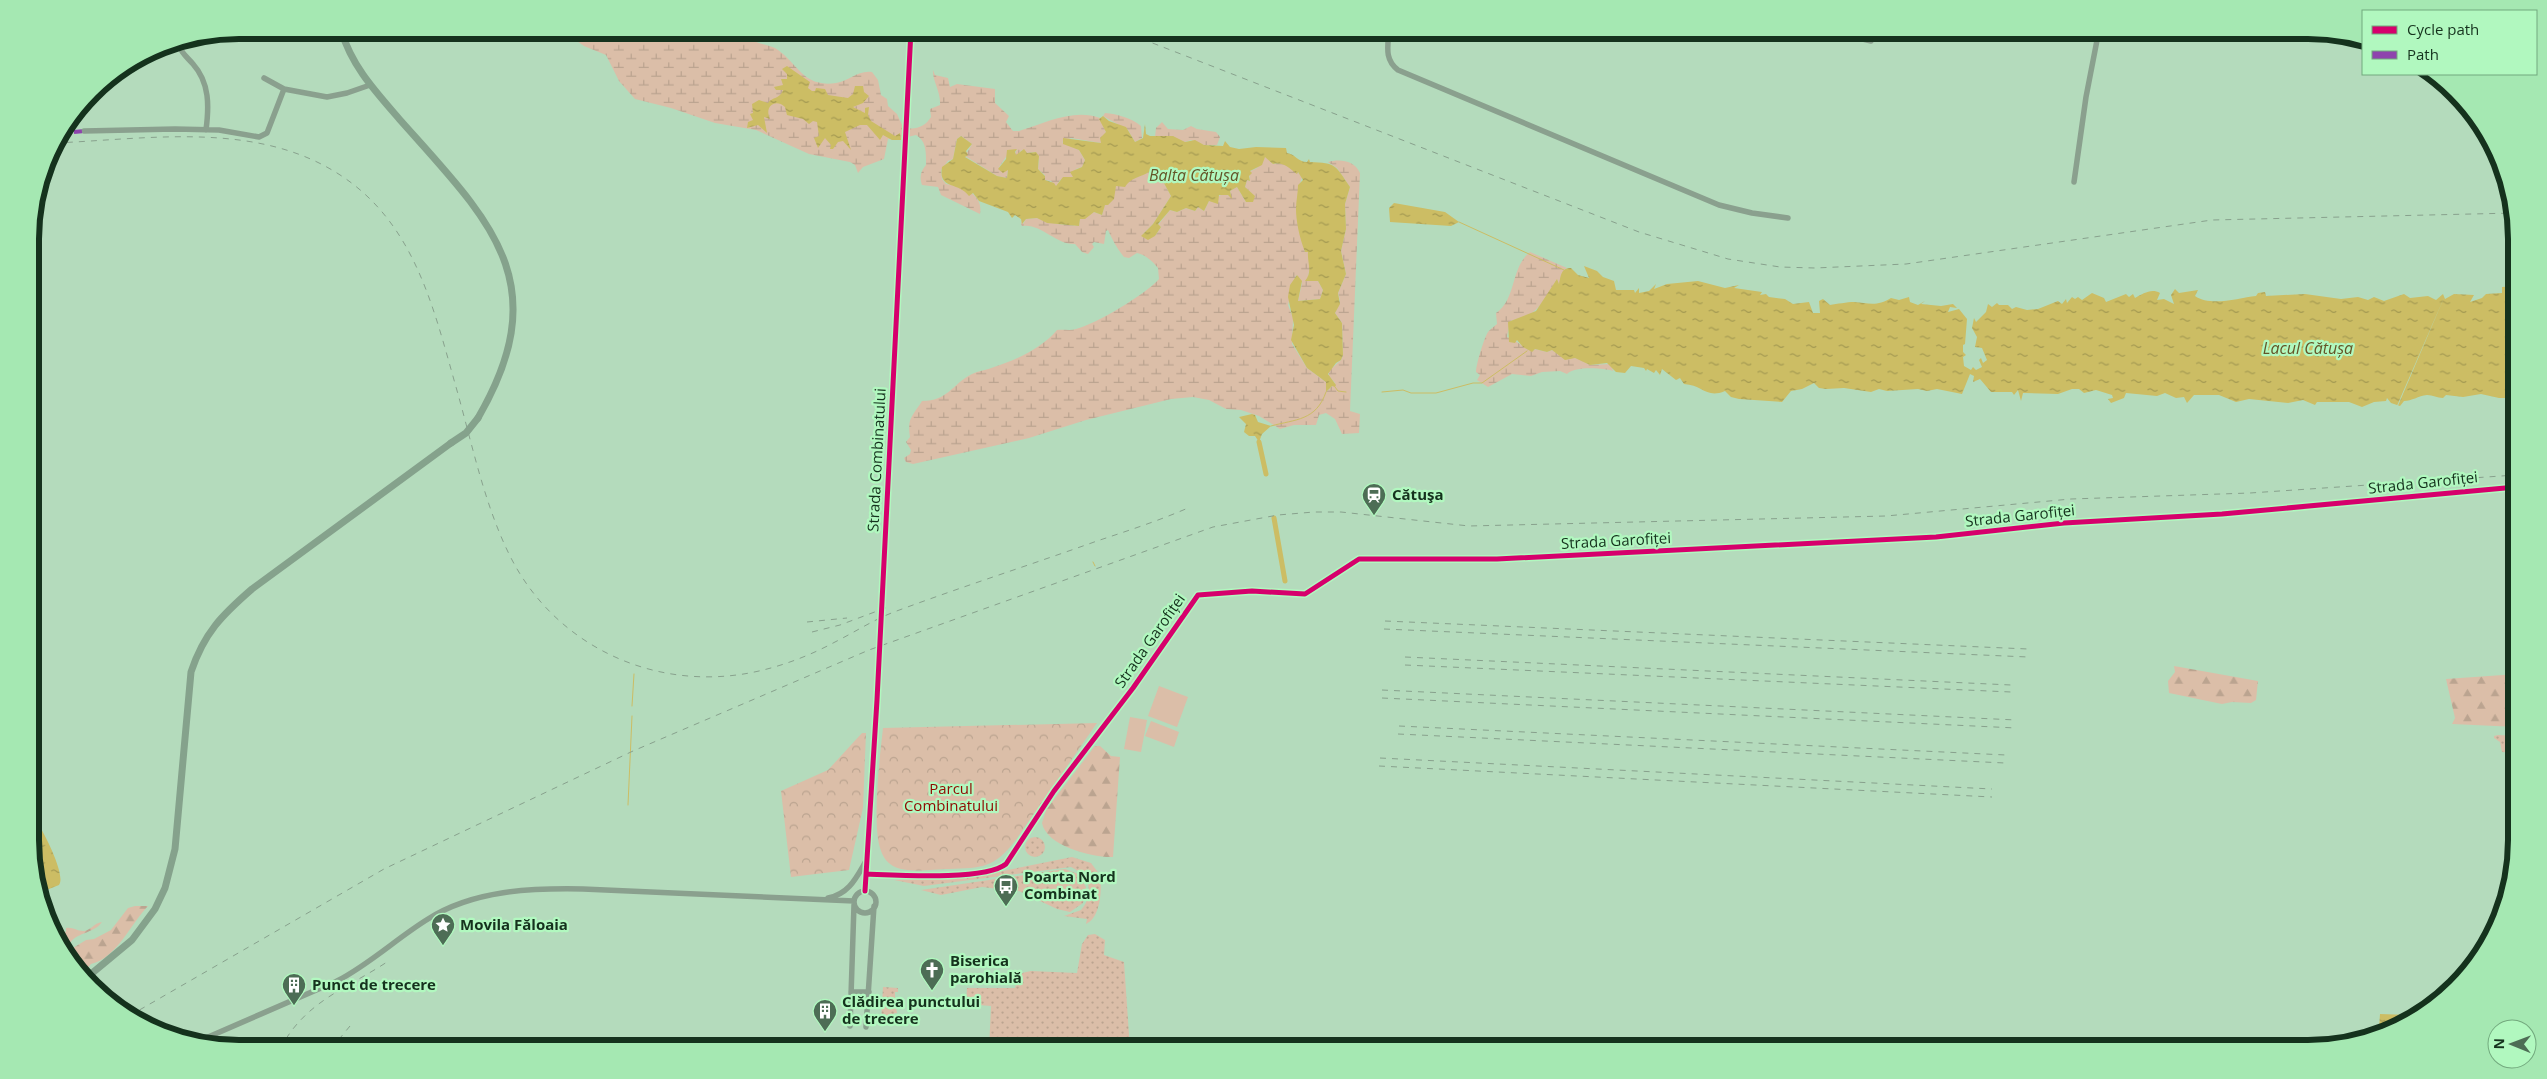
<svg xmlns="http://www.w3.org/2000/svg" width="2547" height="1079" viewBox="0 0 2547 1079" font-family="'Open Sans',sans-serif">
<defs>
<pattern id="grass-dots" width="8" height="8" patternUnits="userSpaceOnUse" patternTransform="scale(1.25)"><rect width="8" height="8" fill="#dbbea8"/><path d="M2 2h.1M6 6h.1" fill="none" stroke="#bba490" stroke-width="1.8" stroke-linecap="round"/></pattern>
<pattern id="forest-firs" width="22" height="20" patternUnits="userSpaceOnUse" patternTransform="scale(1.25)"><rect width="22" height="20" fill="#dbbea8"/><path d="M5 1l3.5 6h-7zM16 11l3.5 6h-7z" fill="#bba490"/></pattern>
<pattern id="wetland-marsh" width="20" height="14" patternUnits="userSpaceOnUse" patternTransform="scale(1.25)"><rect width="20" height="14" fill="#dbbea8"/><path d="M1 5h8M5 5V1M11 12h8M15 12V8" fill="none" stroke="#bba490"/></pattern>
<pattern id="park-crowns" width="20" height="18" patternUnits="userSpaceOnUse" patternTransform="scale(1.25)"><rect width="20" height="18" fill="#dbbea8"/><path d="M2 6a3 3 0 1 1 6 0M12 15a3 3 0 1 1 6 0" fill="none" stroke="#bba490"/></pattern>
<pattern id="water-ripples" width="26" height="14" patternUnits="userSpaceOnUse" patternTransform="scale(1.25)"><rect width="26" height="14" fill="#ccbd64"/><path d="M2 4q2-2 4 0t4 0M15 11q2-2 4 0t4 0" fill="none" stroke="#a49a52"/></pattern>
</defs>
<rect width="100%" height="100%" fill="#b4dbbc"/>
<path fill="url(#grass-dots)" d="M2498,735L2517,736V753L2502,752L2500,742L2494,738V736Z
M1025 847a10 10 0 1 1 20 0a10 10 0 1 1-20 0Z
M1072,857L1091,863L1100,875C1102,888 1101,918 1086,924L1087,919L1064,916L1081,910C1095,893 1090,876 1071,867L924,886L894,880L978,876Z
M1065,869L1078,874L1086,887L1083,903L1070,912L1057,909L1019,891L982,887L941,895L921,890Z
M1095,934L1105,940L1104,955L1124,962L1130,1049H989L991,1006L966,1004L967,988H1015L1018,977L1022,973L1031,971L1077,973L1082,944L1088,935Z
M883,987L898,988V992H895V998H898L897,1003H895L897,1013H894L896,1023L881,1022Z"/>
<path fill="url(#forest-firs)" d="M2174,666L2258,681L2256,700L2251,703L2232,702L2222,704L2169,693L2168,681L2175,672Z
M2517,674V727L2452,724L2455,718L2446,679Z
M1095,746H1100L1111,756L1120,757L1113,857C1093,858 1046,846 1042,823L1046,810Z
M135,906H148C131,923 117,958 91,964L81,975L65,953L86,940L94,939L111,930L128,908Z
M102,922C94,934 75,932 69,945L62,947L55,935L58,930L66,932V928C73,927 77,931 83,931C90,931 94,923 102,922Z"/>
<path fill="url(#wetland-marsh)" d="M561,30H727L742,32L756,30L750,38C758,45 767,44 775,48C798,62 802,88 836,83C849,81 858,70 872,72L878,80L881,95L887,99L888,106L897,114L903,127C914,131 925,127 931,117L930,109L940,105C941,92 932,80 933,70L935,75L948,78L950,87L957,84L995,89V103L1009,116L1006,122L1013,131H1019C1045,123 1074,108 1100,118L1106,132L1101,143L1071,138L1062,142L1079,150L1085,160L1082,167L1076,169L1073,177L1060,180L1056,187L1051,181L1045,180V175L1038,169L1039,159L1036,152L1027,153L1022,150L1016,156L1015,154L1017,149L1006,157L999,167L1008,169L1007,178L997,176L965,156L972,144L961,136L957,139L953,159L948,161L941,170L942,179L946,184C962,186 984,194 980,214L941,195L938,187L922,185C919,176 921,171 926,165C926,154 927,141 916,135L895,140L888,139L884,159L863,167L858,173L855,165L850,162L809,154L756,130L715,123L671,108L635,99L619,81L606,55L584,46Z
M1105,113C1117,114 1132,118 1141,126L1142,138L1135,142L1128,130L1103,116Z
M1162,122L1168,129L1183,130L1191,126L1197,129L1216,132L1220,137L1217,145H1204L1191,140L1185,142L1155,137L1156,128Z
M1265,156L1273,164C1284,161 1295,168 1302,177L1298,190V224L1305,252H1308L1310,267L1308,277L1318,281L1323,290L1320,299L1298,301L1302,283L1296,275L1288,305L1293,318L1292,344L1307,368L1326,382L1327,391L1335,383L1329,376V371L1341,360L1343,355L1342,323L1335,313L1340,301L1338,293L1346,274L1341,251L1346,229L1345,204L1350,187L1337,168L1328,162C1340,159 1354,160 1360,173L1350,411L1360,414L1359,433L1342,434L1335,419L1326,413L1319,415L1316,425H1294L1280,429L1259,416L1241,410L1226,409L1209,400L1193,397L1171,399L1086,420L1029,438L913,464L906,462L904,458L910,454L911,450L906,442L910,437C907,418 912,417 922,401C948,401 951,385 972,374C978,371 987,370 994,367C1016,360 1042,348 1057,330C1064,329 1070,331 1076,329C1096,324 1146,294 1159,279L1158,268C1152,261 1146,255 1137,253L1129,258L1124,257C1117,249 1112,239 1108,230L1106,231L1104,244L1094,242L1092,244L1094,247L1088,254L1082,252L1075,244C1056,245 1041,223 1022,226L1021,224L1022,221L1023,224L1026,219L1037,218L1057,224L1079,226L1080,218L1094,212L1102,215L1105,204L1110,203L1116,186L1149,172L1160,176L1171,196L1153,224L1143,234L1155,236L1161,227L1158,225L1170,210L1177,212L1186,208L1195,211L1198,207L1204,211L1209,201L1223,194L1231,196L1230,191L1237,187L1246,202L1252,194L1245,187L1247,180L1250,181L1249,172L1257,168Z
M1530,252L1567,268L1564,270L1559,285L1557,280C1542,302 1539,316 1510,321L1507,337C1518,340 1523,349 1533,351L1535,349L1547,352L1552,350L1558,354L1579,359L1590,365L1611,364L1613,371C1603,368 1575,366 1567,374L1560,371L1542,372L1531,376L1512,374L1488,387L1477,380L1480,375L1476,372C1476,365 1484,338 1488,332C1490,329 1494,327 1497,324L1496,313C1517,299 1510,268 1530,252Z"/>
<path fill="url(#park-crowns)" d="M1097,723L1015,841C994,868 982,868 949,869C933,869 908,874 893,866C886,862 882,855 880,848C872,821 880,755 883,728Z
M862,733H866L863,808L849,870L791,877L781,791L828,770Z"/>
<path fill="#dbbea8" d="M1159,686L1188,697L1177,727L1148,716Z
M1130,717L1147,720L1141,752L1124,749Z
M1151,721L1179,732L1174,747L1145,736Z"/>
<path fill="url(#water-ripples)" d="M787,66L810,82L808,88L812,91H815L816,88L825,89L828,95L848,98L853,94L855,86H863L864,92L869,96L863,103L853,107L865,113V108L869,107L868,115L871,121L895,136L900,133L901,140H892L883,135L880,140L867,125H860L845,132L851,150L843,141L838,142L833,149H830L831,145L825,138L818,148L814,138L819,136L817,122L813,121L809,124L803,119L787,115L785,107C775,98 764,107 770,119L764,117L767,133L758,125L747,128L748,122L753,120L750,114L753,113L752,104L759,100L768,103C772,97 780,99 783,90H776L774,87L783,85L781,79H787V74L782,69Z
M1103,116L1109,121L1126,127L1135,142L1143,138L1145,124L1146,134L1150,136H1173L1185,142L1195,140L1204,145L1223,146L1225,141L1230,147L1239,149L1256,147L1286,148L1287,153C1295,154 1298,162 1307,162L1309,159L1310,162C1337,163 1335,165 1350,187L1345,204L1346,229L1341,251L1346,274L1338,293L1340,304L1335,313L1342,323L1343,355L1341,360L1336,363L1328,374L1336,385L1335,387L1332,386L1326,392V382L1307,368L1291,340L1294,325L1288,297L1290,285L1297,275L1302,281L1298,301L1320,299L1323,290L1318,281H1305C1313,272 1307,262 1308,252H1305C1299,237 1296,220 1296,209C1296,201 1298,193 1298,185L1303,180L1298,172L1297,174C1288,168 1285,162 1273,164L1265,157L1262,165L1250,171L1252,173L1249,176L1250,181L1247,180L1245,187L1255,196L1253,202H1246L1237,187L1230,191L1232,199L1228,195H1219L1218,204L1209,201L1204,211L1198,207L1195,211L1186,208L1177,212L1170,210L1158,224L1161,227L1155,236L1148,240L1141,236L1153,224L1171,196L1160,176L1149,172C1141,177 1130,178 1125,187L1116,186L1114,199L1108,205H1105L1102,215L1094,212L1085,219H1080L1079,226L1047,223L1037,218L1026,219L1022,224L1021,219L1015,215L1012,218L1008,212L979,201L973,193L969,196C958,181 938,190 942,167L953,159L957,139L961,136L972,144L966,151L968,155L965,157L997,176L1007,178L1008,170L1003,173L998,169L1006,159L1007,150L1017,149L1015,152L1016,155L1024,149L1027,153L1036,152L1039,156L1038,169L1045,176V180L1054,183L1056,186L1063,177H1073L1070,172L1082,167L1085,160L1079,150L1063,144V138L1101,143L1100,138L1106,132L1099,119Z
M1394,203L1445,212L1459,222L1451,226L1390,222L1389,208Z
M1584,266L1597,271L1603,277L1614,281L1616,290H1634L1635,293L1639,288V293L1649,291L1656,284L1654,289L1667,284L1698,281L1725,288L1739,285L1734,288L1762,292L1760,295L1766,294L1769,297L1785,299L1793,304L1809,302L1813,313H1820L1819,301L1823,299L1830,305C1837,304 1847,302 1854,302C1868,303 1877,307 1891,298L1899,300L1909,297L1910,302L1918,305L1925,301L1921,304L1941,306L1953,304L1957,308L1950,307L1948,312L1959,309L1967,319L1965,344L1963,345V352L1966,355L1963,357L1964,366L1971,370L1973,367L1976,370L1982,367L1979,360L1981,358L1983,363L1987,360L1982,348L1975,347L1977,337L1972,328L1974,318L1976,322L1986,312L1988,304L1992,307L1997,303L1999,305H2008L2012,309L2016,307L2027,310L2038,309L2058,301L2062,304L2066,299L2067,303L2072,297L2075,299L2078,297L2082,300L2092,293L2104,298L2106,302L2126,294L2129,297L2133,294L2135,298C2143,294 2151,288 2160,293L2157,300L2164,299L2174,304L2171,295L2175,289L2179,293L2198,290L2195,296C2211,307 2238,298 2256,296L2258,293L2265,292L2266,296L2305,294L2341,299L2358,297L2368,300L2374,297L2384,301L2404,294L2410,298L2428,296L2436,300L2443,294L2445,299L2454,294L2474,295L2470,302L2482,298L2486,294L2502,293V287L2515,286L2516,398H2499L2481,394L2463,397L2446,395L2443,398C2437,398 2433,395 2427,395C2418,396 2412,401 2404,401L2400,406L2391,403L2387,398L2386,401L2374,402L2362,407L2349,402H2317L2315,405L2303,400L2288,403L2249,399L2236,402L2219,395H2194L2187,403L2184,397L2176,398L2165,393L2157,396L2126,393L2124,398L2111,403L2108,399L2113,398L2112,395L2096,390L2084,393L2079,389H2072L2058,394L2023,393L2021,401L2018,390L2014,395L2012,392H1991L1980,379L1973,382L1974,376L1970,374L1962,394L1937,389L1927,391L1918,389L1887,391L1879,389L1871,392L1844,388L1826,389L1819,388L1814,383L1802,389L1791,391L1782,402L1739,399L1731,397L1725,391C1706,399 1703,385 1684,384L1680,378L1676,380L1662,369L1660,375L1656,370L1654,373L1647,369L1646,371L1644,368L1631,366L1625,373L1616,372L1607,363L1590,365L1575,358L1565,360L1552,350L1547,352L1535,349L1532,352L1523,347L1517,340L1515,343L1509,342L1508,322L1536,311L1557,279L1559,284C1561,275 1561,268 1571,268L1578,275L1589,278Z
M1252,414L1255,415L1258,422L1271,426L1262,434L1259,442L1255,436H1249L1244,432L1246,424L1239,417Z
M32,825L40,827C46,837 66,876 59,885L39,893L32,868Z
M2380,1014L2410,1015V1021L2393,1029L2379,1028Z"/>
<path fill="#b4dbbc" d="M2446,293L2397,408H2396Z"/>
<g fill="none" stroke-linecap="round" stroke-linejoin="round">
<path stroke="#ccbd64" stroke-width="1" d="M1459,222L1564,270
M1335,387L1338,391L1346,392
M1382,392L1403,390L1411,393H1436L1473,383H1482L1527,351
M1271,426C1296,419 1316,421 1326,392
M1093,562L1095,566
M632,706L634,674
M628,805L632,716"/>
<path stroke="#ccbd64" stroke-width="5" d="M1259,442L1266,474
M1274,518L1285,581"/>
<path stroke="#8aa08e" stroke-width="5.5" d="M916,30L920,33
M1389,30C1388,46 1384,59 1398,70L1719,205L1752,213L1788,218
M1825,30L1871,41L1878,30
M1887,30L1928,38L1938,37
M178,42C181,53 186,56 193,64C210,83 209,107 206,130
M264,78L284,89
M84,131L175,129L219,130L259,137L267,133L284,89L327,97L347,93L370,85
M2074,182L2086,97L2099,30
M866,874C895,875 985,881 1006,864L1054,791L1133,688L1198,595L1252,591L1305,594L1359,559H1497L1936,537L2064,523L2222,514L2516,487
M865,891L877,700
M854 902a11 11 0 1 1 22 0a11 11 0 1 1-22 0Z
M828,898C849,894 856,878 866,861
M851,992H869
M850,1026L854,905
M866,1027L874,906
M199,1041L337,981C370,964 397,938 428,919C474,890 531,888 583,889L854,901"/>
<path stroke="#85a28c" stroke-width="7" d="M341,30C352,67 376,92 401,121C490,221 557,282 478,418
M85,979L132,940L155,909L165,888L175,849L191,672C204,633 222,615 252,589L451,443"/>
<path stroke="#88a18d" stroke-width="1" stroke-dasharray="6 6" stroke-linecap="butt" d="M1119,30L1639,232L1728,259L1780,267L1815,268L1906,264L2212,220L2515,213
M55,143C148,139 254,121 337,173C414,221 433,306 456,387C472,443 484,504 510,556C556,648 659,694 759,671C785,665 811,655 835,642C855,632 873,620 894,612C961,587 1030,565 1097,541C1127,531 1158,521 1188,508
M1385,621L2028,649
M807,622L847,618
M1384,629L2028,657
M812,632L840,625L888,607
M1405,657L2011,685
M1405,665L2011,692
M1382,690L2016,720
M1382,698L2016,728
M1399,726L2006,755
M1398,734L2005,763
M1380,758L1992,789
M1379,766L1992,797
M129,1016L384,869L633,751L869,650L1213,527L1278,515L1314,512H1341L1469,526L1886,516L2071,499L2250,493L2516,475
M280,1049C306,1000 347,989 390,960
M331,1049L350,1026"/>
<path stroke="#8aa08e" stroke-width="5.5" d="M877,700L911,30"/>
<path stroke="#85a28c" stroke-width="7" d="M451,443L466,433L478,418"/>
<path stroke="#8e44ad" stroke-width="4" stroke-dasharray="8 4" stroke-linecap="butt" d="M62,133L84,131"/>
<g stroke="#b1f8bf" stroke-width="8">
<path id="cycleway" d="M866,874C895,875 985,881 1006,864L1054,791L1133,688L1198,595L1252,591L1305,594L1359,559H1497L1936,537L2064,523L2222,514L2516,487
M865,891L877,700L911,30"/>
</g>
<use href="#cycleway" stroke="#d6006c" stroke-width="5"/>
</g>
<defs>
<g id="station-pin" transform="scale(1.25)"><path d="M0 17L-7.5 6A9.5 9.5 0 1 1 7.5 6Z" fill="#4d6d55" stroke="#b1f8bf"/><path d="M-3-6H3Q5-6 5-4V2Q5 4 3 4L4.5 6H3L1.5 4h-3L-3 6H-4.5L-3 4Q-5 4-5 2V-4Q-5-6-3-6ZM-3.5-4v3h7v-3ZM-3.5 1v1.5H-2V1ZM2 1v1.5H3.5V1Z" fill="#fff"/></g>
<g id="bus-pin" transform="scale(1.25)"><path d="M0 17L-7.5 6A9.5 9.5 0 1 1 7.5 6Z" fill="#4d6d55" stroke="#b1f8bf"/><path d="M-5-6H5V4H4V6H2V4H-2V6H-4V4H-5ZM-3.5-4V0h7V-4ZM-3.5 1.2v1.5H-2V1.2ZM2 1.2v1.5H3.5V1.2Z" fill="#fff"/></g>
<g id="sight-pin" transform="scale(1.25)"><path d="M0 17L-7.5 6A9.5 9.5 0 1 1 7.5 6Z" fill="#4d6d55" stroke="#b1f8bf"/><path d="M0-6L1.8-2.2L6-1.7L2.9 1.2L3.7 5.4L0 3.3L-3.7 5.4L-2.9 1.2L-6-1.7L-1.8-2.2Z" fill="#fff"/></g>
<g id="church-pin" transform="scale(1.25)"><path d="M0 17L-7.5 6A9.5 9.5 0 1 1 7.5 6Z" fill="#4d6d55" stroke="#b1f8bf"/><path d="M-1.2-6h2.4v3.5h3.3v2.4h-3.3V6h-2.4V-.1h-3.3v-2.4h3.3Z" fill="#fff"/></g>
<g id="building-pin" transform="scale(1.25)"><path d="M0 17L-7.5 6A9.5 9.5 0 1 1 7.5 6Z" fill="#4d6d55" stroke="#b1f8bf"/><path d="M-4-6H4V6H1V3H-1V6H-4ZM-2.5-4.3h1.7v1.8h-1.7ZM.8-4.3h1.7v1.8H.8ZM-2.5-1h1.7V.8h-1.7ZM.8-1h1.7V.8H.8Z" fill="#fff"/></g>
</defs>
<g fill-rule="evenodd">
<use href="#station-pin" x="1374" y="495"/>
<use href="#bus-pin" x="1006" y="886"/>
<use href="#sight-pin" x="443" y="925"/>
<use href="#church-pin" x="932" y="970"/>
<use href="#building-pin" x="294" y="985"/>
<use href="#building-pin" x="825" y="1011"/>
</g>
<g text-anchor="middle" stroke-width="4.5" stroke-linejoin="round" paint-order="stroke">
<g font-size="15" fill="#15321d" stroke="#b1f8bf">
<text transform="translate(877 460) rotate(-87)" y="5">Strada Combinatului</text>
<text transform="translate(2423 483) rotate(-6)" y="5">Strada Garofiței</text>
<text transform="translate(2020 516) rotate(-6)" y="5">Strada Garofiței</text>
<text transform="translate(1616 541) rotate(-3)" y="5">Strada Garofiței</text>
<text transform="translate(1150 641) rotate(-55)" y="5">Strada Garofiței</text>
</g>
<g font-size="15" font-weight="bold" fill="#15321d" stroke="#b1f8bf" text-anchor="start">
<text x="1392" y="500">Cătuşa</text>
<text x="1024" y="882">Poarta Nord<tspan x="1024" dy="17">Combinat</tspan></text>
<text x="460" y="930">Movila Făloaia</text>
<text x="950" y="966">Biserica<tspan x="950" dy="17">parohială</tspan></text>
<text x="312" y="990">Punct de trecere</text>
<text x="842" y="1007">Clădirea punctului<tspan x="842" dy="17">de trecere</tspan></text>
</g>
<g font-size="15" fill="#900901" stroke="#b1f8bf">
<text x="951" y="794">Parcul<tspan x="951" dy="17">Combinatului</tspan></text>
</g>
<g font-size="16" font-style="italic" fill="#645427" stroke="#b1f8bf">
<text x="1194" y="181">Balta Cătușa</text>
<text x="2308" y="354">Lacul Cătușa</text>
</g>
</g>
<path d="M0 0H2547V1079H0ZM239 39H2308A200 200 0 0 1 2508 239V840A200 200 0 0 1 2308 1040H239A200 200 0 0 1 39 840V239A200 200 0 0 1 239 39Z" fill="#a5e8b2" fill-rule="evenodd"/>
<path fill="none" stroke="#15321d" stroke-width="6" d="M239 39H2308A200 200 0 0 1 2508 239V840A200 200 0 0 1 2308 1040H239A200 200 0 0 1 39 840V239A200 200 0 0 1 239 39Z"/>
<rect x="2362" y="10" width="175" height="65" fill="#b1f8bf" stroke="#73a97e"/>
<rect x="2372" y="26" width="25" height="8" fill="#d6006c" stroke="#73a97e"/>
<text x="2407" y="35" font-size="15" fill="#15321d">Cycle path</text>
<rect x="2372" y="51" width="25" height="8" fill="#8e44ad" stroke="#73a97e"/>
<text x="2407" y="60" font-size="15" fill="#15321d">Path</text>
<g transform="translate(2512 1044) rotate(271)"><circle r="24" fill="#b1f8bf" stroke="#73a97e"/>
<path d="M0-4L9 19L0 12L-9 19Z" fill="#4d6d55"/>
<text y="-8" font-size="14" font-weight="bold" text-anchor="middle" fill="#15321d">N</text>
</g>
</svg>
